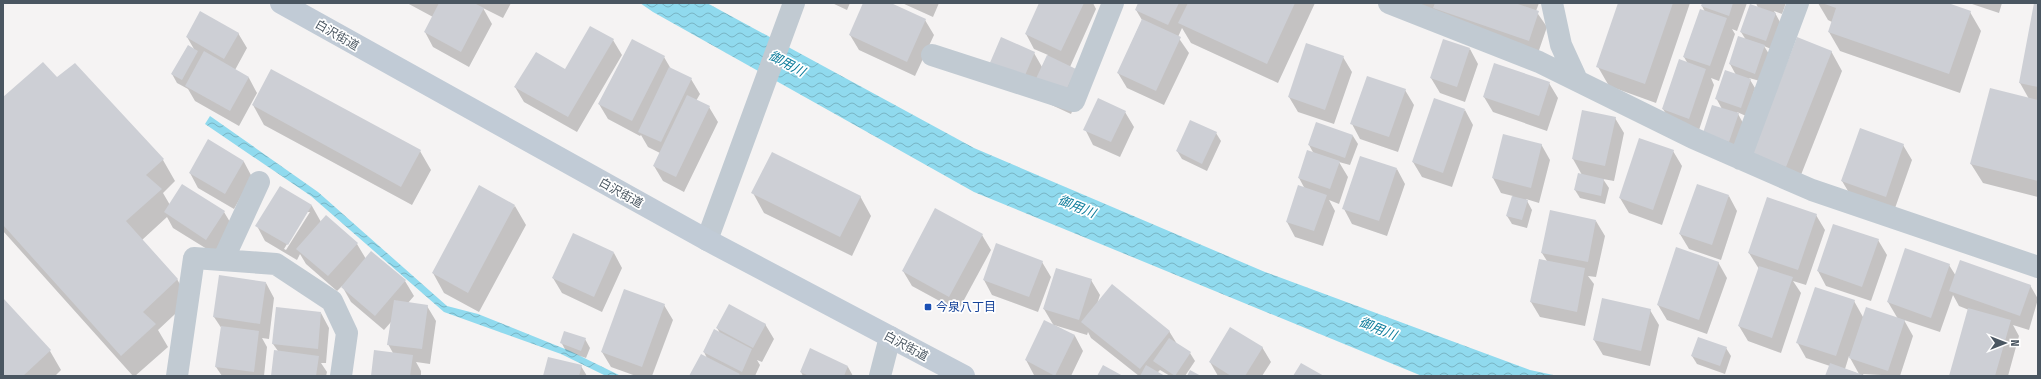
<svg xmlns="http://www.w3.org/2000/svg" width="2041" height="379" viewBox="0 0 2041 379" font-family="'Fira Sans Condensed','Noto Sans JP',sans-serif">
<defs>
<pattern id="water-waves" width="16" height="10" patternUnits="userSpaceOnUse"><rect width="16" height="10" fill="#90daee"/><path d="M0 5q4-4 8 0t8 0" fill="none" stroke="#78b4c4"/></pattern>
</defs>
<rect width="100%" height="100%" fill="#f5f3f3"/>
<path fill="url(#water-waves)" d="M640,3H707L974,148L1265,272L1530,370L1558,376H1422L974,192L653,12Z
M210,116L318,192L447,306L478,314L570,351L621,376H606L561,354L444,312L311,196L205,124Z"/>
<path fill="#0003" fill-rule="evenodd" d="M407,3H472L476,5L475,3H511L503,18L483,8L492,24L469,67L433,47L425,32L433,17Z
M832,3H850L847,10Z
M864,3H889L925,20L934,35L915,76L859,50L850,35Z
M902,3H939L933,17Z
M1040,3H1093L1096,9L1070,67L1084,85L1071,114L998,80L1034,53L1042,67L1048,55L1034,49L1026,34Z
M1139,3H1315L1278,83L1191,43L1182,28L1178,37L1189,53L1164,105L1127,88L1118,73L1142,20L1136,10Z
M1413,3H1539L1536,11L1547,27L1537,56Z
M1619,3H1690L1656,103L1609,86L1598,67Z
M1703,3H1747L1737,31L1732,29L1735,34L1719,81L1711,78L1714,85L1698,133L1672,124L1663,109L1688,64L1684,57L1705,12L1702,6Z
M1756,3H1786L1782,14L1774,11L1780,22L1771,49L1764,46L1769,54L1760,81L1749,78L1755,88L1746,116L1737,112L1743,123L1734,150L1709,141L1722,109L1716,98L1736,75L1730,64L1746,40L1741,32L1758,8Z
M1818,3H1945L1970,12L1981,31L1960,93L1840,51L1829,32L1832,22L1828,20Z
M1969,3H2002L1999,13Z
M2035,3H2038V197L1983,183L1971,164L2029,99L2020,83Z
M238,33L247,48L235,70L249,78L257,93L239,126L195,101L188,89L177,83L172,74L194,49L187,37Z
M613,40L622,55L577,132L524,102L515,87L566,70Z
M1470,49L1478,64L1465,102L1440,93L1431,78Z
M1831,51L1842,71L1797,185L1765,172Z
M664,57L671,69L691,79L700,94L696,101L709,107L718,122L684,192L663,181L654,166L660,153L648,147L641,135L640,136L608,119L599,104Z
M1343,57L1352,72L1334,124L1298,112L1289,97Z
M57,78L163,160L175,181L163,193L170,205L224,212L233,227L215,254L173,228L167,217L142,240L177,279L189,301L158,330L168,347L135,376H133L3,231V99Z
M1549,83L1558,98L1547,131L1493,112L1484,97Z
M1405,90L1414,105L1398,152L1360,139L1352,124Z
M253,105L420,151L431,170L412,205L264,125Z
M1465,110L1473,125L1452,187L1422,177L1413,162Z
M1125,112L1134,127L1120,157L1093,145L1085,129Z
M1615,118L1624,133L1614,181L1603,179L1609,188L1605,204L1580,198L1575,190L1582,175L1573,159Z
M1216,133L1221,141L1207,171L1182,159L1177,151Z
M1353,136L1358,144L1350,165L1339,162L1348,177L1339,204L1329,200L1335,211L1323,246L1295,237L1287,222L1305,189L1299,178L1314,154L1309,145Z
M209,141L244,162L252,177L234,209L198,188L190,173Z
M1541,144L1550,160L1539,203L1526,199L1532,210L1527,228L1512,224L1507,216L1513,196L1501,193L1493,178Z
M1903,145L1912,160L1894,211L1851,196L1842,181Z
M1673,151L1682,166L1662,225L1629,213L1620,198Z
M1397,169L1405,184L1387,236L1352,224L1344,209Z
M280,187L312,206L321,222L357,244L366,259L405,281L414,296L408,303L427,306L436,321L430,364L416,362L421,371V376H372L393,353L388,344L391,322L384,330L351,302L342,286L337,291L306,264L300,254L297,260L265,241L257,226ZM307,212H310L286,250L284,249Z
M753,193L860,196L871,216L852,256L764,213Z
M1729,196L1737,211L1721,260L1689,249L1680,234Z
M515,206L526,225L479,312L444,293L433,273Z
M1816,215L1825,230L1806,285L1793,281L1801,293L1781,353L1748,341L1739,326L1759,269L1749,253Z
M1596,221L1605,236L1596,277L1588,276L1594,284L1585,326L1540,317L1531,302L1547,261L1542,253Z
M982,235L991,250L958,311L912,286L903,271Z
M1878,240L1887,255L1871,301L1826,286L1818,271Z
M614,253L622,268L602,312L562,293L553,278Z
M1042,262L1051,277L1038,312L992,295L984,280Z
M1718,262L1727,278L1707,334L1667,320L1658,305Z
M1949,265L1956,276L2030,285L2038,299L2029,330L2013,325L2019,336L2008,376H1950L1969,310L1959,306L1953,295L1940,332L1904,320L1913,336L1900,376L1863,374L1864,376H1826L1830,366L1806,358L1797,342L1854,301L1863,317L1898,319L1888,302ZM1849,356L1859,374L1845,369Z
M1091,280L1100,295L1097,304L1169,331L1177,344L1190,353L1195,361L1185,376H1170L1160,370L1157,373L1163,376H1139L1091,338L1088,332L1087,335L1054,325L1075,336L1083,351L1071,376L1034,375L1026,360L1054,326L1044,309Z
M266,283L274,298L269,339L262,338L267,347L264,376H222L216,367L222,329L214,317Z
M3,299L50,351L61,370L55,376H3Z
M1603,299L1650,310L1659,325L1650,366L1603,355L1594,340Z
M664,305L673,320L652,376H636L611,367L602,352Z
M321,313L329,328L326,363H321L327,372L326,376H272L278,351L273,344Z
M765,324L774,339L762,362L757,360L760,365L755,376H690L707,358L704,352L720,333L717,328Z
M585,339L590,348L586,358L566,351L561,342Z
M1262,347L1271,362L1262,376H1218L1210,362Z
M1726,348L1731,356L1725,374L1697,364L1692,356Z
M581,366L587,376H544Z
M848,367L853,376H803L801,372Z"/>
<path fill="#cdcfd5" d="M439,3H474L484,8L461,52L424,32Z
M863,3H891L926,19L907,62L849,35Z
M1039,3H1084L1061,51L1025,34Z
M1138,3H1179L1168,25L1135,10Z
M1188,3H1295L1267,64L1178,23Z
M1435,3H1515L1539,11L1529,41L1433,8Z
M1618,3H1673L1645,84L1596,67Z
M1702,3H1733L1729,16L1701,6Z
M1822,3H1948L1971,11L1949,74L1828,32L1836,8Z
M2034,3H2038V87L2019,83Z
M1750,4L1776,13L1766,41L1740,32Z
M1700,9L1727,18L1710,66L1683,57Z
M200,11L239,33L224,59L186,37Z
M1142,19L1181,37L1156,91L1117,73Z
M590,26L614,39L568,117L514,87L536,52L565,69Z
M1738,36L1765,45L1755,74L1729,64Z
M1001,37L1035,52L1023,80L989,65Z
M1797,37L1832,51L1786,167L1752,153Z
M632,39L665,56L632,121L598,104Z
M1443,39L1470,48L1457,87L1430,78Z
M1306,43L1344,56L1325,110L1288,97Z
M188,45L198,51L182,80L171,74Z
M204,51L249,77L230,111L185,86Z
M1047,55L1076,69L1062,99L1033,85Z
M1679,59L1706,69L1689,119L1662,109Z
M43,62L57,77L75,63L164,159L146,175L162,189L126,221L178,279L143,312L156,324L121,356L3,225V97Z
M1494,63L1550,82L1539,116L1483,97Z
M669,67L692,78L661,142L638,132Z
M271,69L421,150L401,187L252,105Z
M1725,70L1751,79L1741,108L1715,99Z
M1367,76L1406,89L1389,137L1350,124Z
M1990,88L2038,100V181L1970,164Z
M687,95L710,106L676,177L653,166Z
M1098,98L1126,111L1111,142L1083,130Z
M1434,98L1465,109L1443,173L1412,162Z
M1712,105L1739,113L1729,142L1703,133Z
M1582,110L1616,117L1605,166L1572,159Z
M1190,120L1217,132L1202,164L1176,151Z
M1316,122L1353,135L1345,158L1308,145Z
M1860,128L1904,144L1886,197L1841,181Z
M1503,134L1542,144L1531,188L1492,178Z
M1639,138L1674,150L1653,210L1619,198Z
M208,139L244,161L225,194L189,173Z
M1307,150L1340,161L1330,189L1298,178Z
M772,152L861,196L840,237L751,193Z
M1360,156L1397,168L1379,221L1342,209Z
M1578,173L1604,179L1601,196L1574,190Z
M182,184L225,211L206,240L164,212Z
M1697,184L1729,195L1712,245L1679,234Z
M479,185L515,205L468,293L432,273Z
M1298,185L1327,195L1314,231L1286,222Z
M280,186L312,205L288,245L255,226Z
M1512,196L1528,200L1522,220L1506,216Z
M1767,197L1817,214L1798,270L1748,253Z
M935,208L983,234L949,297L902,271Z
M1550,210L1596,220L1588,262L1541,253Z
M326,215L358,243L328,276L296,249Z
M1833,224L1879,239L1862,287L1817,271Z
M573,233L614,252L594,297L552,278Z
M996,243L1043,261L1029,297L983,280Z
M1676,247L1719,262L1699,320L1657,305Z
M1905,248L1950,264L1931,318L1887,302Z
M371,251L406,280L375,316L341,287Z
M1539,259L1585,268L1577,312L1530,302Z
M1960,260L2031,285L2020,316L1949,291Z
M1759,266L1793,277L1772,338L1738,326Z
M1056,268L1092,279L1079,320L1043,309Z
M219,275L266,282L260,324L213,317Z
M1112,284L1170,331L1140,369L1081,322Z
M1815,287L1855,300L1836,356L1796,343Z
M624,289L665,304L642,367L601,352Z
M3,298L51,350L23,376H3Z
M1602,298L1651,309L1641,351L1593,340Z
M394,300L428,305L422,349L387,345Z
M729,304L766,324L753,348L716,328Z
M276,307L321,312L318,349L272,344Z
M1866,307L1905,320L1888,371L1849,358Z
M1968,308L2011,320L1995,376H1949Z
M1044,320L1075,335L1055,376L1025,360Z
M221,326L259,331L254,372L215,367Z
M1230,327L1263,347L1245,376H1231L1209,362Z
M714,329L752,349L742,372L703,352Z
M564,331L586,338L581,351L560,343Z
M1698,337L1727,347L1720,366L1691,356Z
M1169,338L1191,352L1175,376L1153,361Z
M810,348L848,366L844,376H809L800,372Z
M274,350L319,356L316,376H271Z
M374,350L413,355L410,376H371Z
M701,354L740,374L738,376H689Z
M548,357L582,365L579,376H543Z
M1301,363L1324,376H1293Z
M1830,363L1866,376H1825Z
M1103,365L1123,376H1097Z
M1146,365L1165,376H1140Z
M1190,370L1201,376H1187Z"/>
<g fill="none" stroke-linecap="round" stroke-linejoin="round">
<path stroke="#c1cad2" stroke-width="22" d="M1389,3L1539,62L1693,138L1812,190L2038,267
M1552,3L1561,45L1577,80
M932,55L1074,101L1113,3
M1740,159L1798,3
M707,240L794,3
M223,260L259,182
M177,376L194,258L276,264L332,301L347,333L341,376
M880,376L890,337"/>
<path stroke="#c1cbd6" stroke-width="22" d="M281,3L707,240L964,376"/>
</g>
<rect fill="#1a4fb4" stroke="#fff" stroke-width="1.5" x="924" y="303" width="8" height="8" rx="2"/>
<g text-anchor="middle" stroke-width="3.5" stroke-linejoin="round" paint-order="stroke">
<g font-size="12" fill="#4a5661" stroke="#fff">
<text transform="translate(337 35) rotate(30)" y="4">白沢街道</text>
<text transform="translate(621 193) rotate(29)" y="4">白沢街道</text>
<text transform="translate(906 346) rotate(28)" y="4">白沢街道</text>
</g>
<g font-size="12" fill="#164399" stroke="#fff" text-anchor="start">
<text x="936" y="311">今泉八丁目</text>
</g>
<g font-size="13" font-style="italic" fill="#0c7c9b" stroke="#fff">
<text transform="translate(787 63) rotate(28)" y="5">御用川</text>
<text transform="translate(1077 206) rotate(22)" y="5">御用川</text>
<text transform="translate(1378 328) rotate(22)" y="5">御用川</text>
</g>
</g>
<rect width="2041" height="379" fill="none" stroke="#4a5661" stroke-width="8"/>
<g transform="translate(2005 343) rotate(90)" stroke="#ffffff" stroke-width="3" paint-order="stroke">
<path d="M0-3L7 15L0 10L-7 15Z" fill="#4a5661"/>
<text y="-6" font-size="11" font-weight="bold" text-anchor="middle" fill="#4a5661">N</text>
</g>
</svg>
